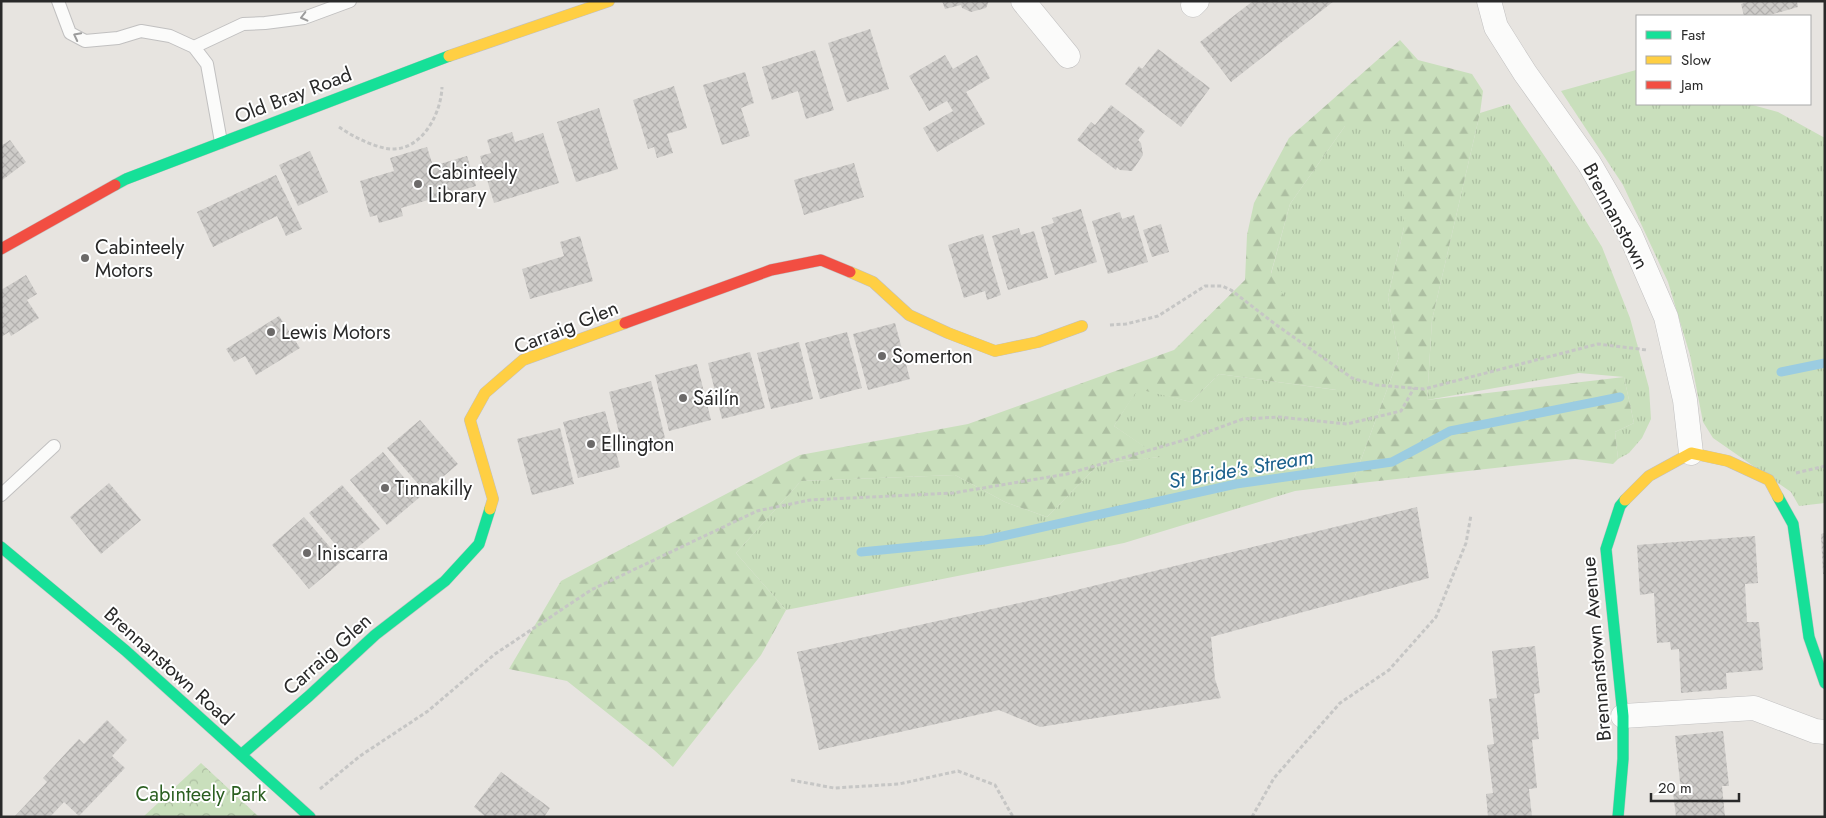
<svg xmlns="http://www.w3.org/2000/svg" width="1826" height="818" viewBox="0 0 1826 818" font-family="Jost,sans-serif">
<defs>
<pattern id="grass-tufts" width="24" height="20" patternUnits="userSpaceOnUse" patternTransform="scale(1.25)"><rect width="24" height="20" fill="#c9dfbc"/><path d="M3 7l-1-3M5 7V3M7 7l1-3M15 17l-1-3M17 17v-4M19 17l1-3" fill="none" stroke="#adbfa2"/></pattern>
<pattern id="forest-firs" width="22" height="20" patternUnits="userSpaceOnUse" patternTransform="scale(1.25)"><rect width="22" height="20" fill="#c9dfbc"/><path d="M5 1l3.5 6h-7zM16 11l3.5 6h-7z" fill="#adbfa2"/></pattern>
<pattern id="park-crowns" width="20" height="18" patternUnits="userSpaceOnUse" patternTransform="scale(1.25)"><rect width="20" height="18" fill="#c9dfbc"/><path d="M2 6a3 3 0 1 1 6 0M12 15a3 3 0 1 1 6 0" fill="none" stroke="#adbfa2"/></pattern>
<pattern id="building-cross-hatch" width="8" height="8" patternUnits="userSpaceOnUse" patternTransform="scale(1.25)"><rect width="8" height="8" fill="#ceccc9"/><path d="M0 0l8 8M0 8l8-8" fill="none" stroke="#b1afad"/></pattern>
</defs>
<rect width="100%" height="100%" fill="#e7e4e0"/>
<path fill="url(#grass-tufts)" d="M1636,70H1637V104H1749L1778,112L1825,138V503L1799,506L1791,492L1713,438L1703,422L1690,355L1668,282L1623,185L1561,91Z
M1509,104L1554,170L1602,247L1630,318L1649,388L1651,419L1642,438L1629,453L1618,459L1615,432L1634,423L1624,377L1579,373L1427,400L1432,320L1480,113Z
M1345,126H1404V227L1388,297L1399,357L1352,484L1295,491L1124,543L786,610L736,553L801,481L955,475L1005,502L1047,517L1099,464L1159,457L1114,426L1138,388L1191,402L1219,374L1336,390L1271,274L1290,204Z"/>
<path fill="url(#forest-firs)" d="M1400,40L1418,60L1472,74L1483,91L1480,113L1432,320L1427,400L1624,377L1634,423L1615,432L1618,459L1613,464L1575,459L1352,484L1399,357L1388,297L1404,227V126H1345L1290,204L1271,273L1337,390L1219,374L1191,402L1138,389L1114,426L1160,457L1099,464L1047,517L1005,502L955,475L801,481L736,553L786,610L761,655L673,767L654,750L567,681L509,669L561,581L800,455L968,424L1174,350L1245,280L1247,235L1254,203L1289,138Z"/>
<path fill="url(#park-crowns)" d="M201,763L259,817H143Z"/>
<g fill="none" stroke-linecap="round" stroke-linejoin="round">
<path stroke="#9bcce1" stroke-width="9" d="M1781,372L1825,363
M861,552L985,540L1236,484L1392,462L1450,431L1620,397"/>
</g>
<path fill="url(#building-cross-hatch)" d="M942,1H989L986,8L971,12L962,8L961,5L945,9Z
M1253,1H1334L1231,82L1200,42Z
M1751,1H1797L1798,7L1766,16H1744L1741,4Z
M870,29L889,89L847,102L828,43Z
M1158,49L1210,88L1181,127L1125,84L1139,66L1142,69Z
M815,50L834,110L806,119L798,91L772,100L762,67Z
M945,55L953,69L977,55L990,78L966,92L985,124L937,152L923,128L953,111L947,101L929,111L909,76Z
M745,72L754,103L741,108L750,136L722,145L703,85Z
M674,86L687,128L667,134L673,153L657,158L654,147L648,149L633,100Z
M1111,105L1145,131L1138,140L1141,143L1143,155L1132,171L1120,170L1117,167L1116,170L1077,140L1091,122L1095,125Z
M599,108L618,169L576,182L557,122Z
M512,132L515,142L543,133L559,183L494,203L480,156L491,153L487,140Z
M10,140L26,162L1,181V146Z
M427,147L433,166L467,156L476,186L401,208L403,216L379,223L377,215L370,217L360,181L394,171L390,158Z
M310,151L328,192L298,206L279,165Z
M854,163L864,197L804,215L794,180Z
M276,175L302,229L286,236L277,216L213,247L197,212Z
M1081,209L1097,262L1055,275L1041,227L1054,223L1052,218Z
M1120,212L1122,219L1134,215L1148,262L1108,274L1092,221Z
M1161,224L1169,252L1152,257L1143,230Z
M1019,228L1021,235L1034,231L1048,278L1008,290L992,236Z
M983,234L1001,295L987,300L985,291L964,298L948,245Z
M580,236L593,281L530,299L522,269L564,256L560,242Z
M26,275L37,294L27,300L39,318L11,336L9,332L1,337V290Z
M279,316L300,348L256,375L245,356L234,362L226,349Z
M895,323L910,379L868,390L853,334Z
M847,332L862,388L820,399L805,343Z
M799,342L813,399L771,409L757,353Z
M750,352L765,408L722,419L708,363Z
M697,364L711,420L669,431L655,375Z
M651,381L665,438L623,449L609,392Z
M605,411L620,467L578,478L563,422Z
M420,420L458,464L425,492L387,448Z
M560,428L574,484L532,495L517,439Z
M383,452L420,497L387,525L350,480Z
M109,483L141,520L101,554L70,517Z
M342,485L380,529L346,557L309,513Z
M1417,507L1429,578L1211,637L1215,679L1221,698L1040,727L999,710L819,750L797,652L1056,595Z
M304,517L342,561L309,589L272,545Z
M1825,533V574H1823L1821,534Z
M1755,536L1758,583L1745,584L1747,622H1759L1763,670L1726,673L1727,689L1681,693L1679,649L1671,650L1670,642L1657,643L1654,593L1640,595L1637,545Z
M1535,646L1540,693L1534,694L1539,739L1532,740L1537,788L1529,789L1532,817H1488L1486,794L1493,793L1487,745L1494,744L1489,699L1497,698L1492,651Z
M107,720L127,740L112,756L125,768L79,816L64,802L50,817H16L15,816L47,782L43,778L79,739L84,744Z
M1723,731L1729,786H1722L1725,817H1676L1673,792L1681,791L1675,736Z
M501,772L550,808L544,817H486L474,807Z"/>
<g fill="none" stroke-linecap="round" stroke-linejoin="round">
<g stroke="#c1c0c0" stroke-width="14">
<path id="lane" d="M58,1L70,33L85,41L118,38L141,31L170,36L194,47L207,64L221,142
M194,47L243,24L265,23L304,18L350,1
M1,495L54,446"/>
</g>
<g stroke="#c1c0c0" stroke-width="25">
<path id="street" d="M1023,1L1068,56
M1489,1L1496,27L1525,73L1589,163L1630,234L1666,317L1685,400L1691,453
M1193,5L1197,1
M1623,716L1754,708L1815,731L1825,732"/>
</g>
<g stroke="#c1c0c0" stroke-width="12">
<path id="fast" d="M115,185L126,179L449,56
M1778,497L1793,524L1809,637L1825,683
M1,547L126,651L310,817
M241,755L309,696L375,635L445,581L479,544L490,509
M1618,817L1623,759V716L1606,549L1620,506L1625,500"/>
</g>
<g stroke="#c1c0c0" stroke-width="12">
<path id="slow" d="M449,56L609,1
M850,272L873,282L909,315L948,333L995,351L1038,342L1082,326
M1625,500L1649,476L1691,453L1728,461L1769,480L1778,497
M490,509L493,499L470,420L485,393L523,360L625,323"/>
</g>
<g stroke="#c1c0c0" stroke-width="12">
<path id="jam" d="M1,249L115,185
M625,323L771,270L821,260L850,272"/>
</g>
<path stroke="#c6c6c5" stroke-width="3" stroke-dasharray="4 2.5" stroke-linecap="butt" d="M339,127C352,136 368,144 384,148C419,156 441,116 442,87
M1110,325L1126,324L1158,316L1205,286H1222L1231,290L1275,324L1352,378L1376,385L1424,389L1598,344L1647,350
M1796,473L1825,466
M791,780L834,788L899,784L958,771L995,785L1013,817
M320,789L360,756L428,711L495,654L591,590L757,511L810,500L953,493L1067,474L1188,439L1243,419L1279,417L1347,424L1401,411L1414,388
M1252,817L1274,778L1340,703L1389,670L1436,617L1466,543L1471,515"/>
<use href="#lane" stroke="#fbfbfa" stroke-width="12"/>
<use href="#street" stroke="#fbfbfa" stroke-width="24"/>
<use href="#fast" stroke="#16e098" stroke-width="11"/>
<use href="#slow" stroke="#ffcf43" stroke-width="11"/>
<use href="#jam" stroke="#f24e42" stroke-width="11"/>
</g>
<defs><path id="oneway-chevron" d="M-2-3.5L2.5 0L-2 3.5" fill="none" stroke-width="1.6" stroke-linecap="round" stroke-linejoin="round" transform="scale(1.25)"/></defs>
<g stroke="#9c9c9c">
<use href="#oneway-chevron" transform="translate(304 17) rotate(166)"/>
<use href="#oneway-chevron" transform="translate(77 36) rotate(-153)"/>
</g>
<g fill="#6c6a69" stroke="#fff" stroke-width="2">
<circle cx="418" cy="184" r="5"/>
<circle cx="85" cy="258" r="5"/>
<circle cx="271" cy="332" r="5"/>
<circle cx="882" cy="356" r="5"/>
<circle cx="683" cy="398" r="5"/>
<circle cx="591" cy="444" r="5"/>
<circle cx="385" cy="488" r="5"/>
<circle cx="307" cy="553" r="5"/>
</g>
<g text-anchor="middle" stroke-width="4" stroke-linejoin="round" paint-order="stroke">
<g font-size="20" fill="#292929" stroke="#fff">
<text transform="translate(293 95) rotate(-21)" y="7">Old Bray Road</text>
<text transform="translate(1616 216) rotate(62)" y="7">Brennanstown</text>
<text transform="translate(566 327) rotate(-22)" y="7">Carraig Glen</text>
<text transform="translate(1596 649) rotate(-95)" y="7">Brennanstown Avenue</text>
<text transform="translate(327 654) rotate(-42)" y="7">Carraig Glen</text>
<text transform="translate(169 666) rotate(42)" y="7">Brennanstown Road</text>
</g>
<g font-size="20" fill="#292929" stroke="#fff" text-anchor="start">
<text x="428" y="179">Cabinteely<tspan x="428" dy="23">Library</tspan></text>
<text x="95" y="254">Cabinteely<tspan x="95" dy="23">Motors</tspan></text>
<text x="281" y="339">Lewis Motors</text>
<text x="892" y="363">Somerton</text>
<text x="693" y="405">Sáilín</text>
<text x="601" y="451">Ellington</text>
<text x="395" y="495">Tinnakilly</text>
<text x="317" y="560">Iniscarra</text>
</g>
<g font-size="20" fill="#2b5f21" stroke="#fff">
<text x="201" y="801">Cabinteely Park</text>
</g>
<g font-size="21" font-style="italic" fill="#1b608c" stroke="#fff">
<text transform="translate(1241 469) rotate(-10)" y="7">St Bride's Stream</text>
</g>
</g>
<rect width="1826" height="818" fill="none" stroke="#292929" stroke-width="5"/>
<rect x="1636" y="15" width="175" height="90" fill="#ffffff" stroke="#a9a9a9"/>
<rect x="1646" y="31" width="25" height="8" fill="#16e098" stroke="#a9a9a9"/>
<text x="1681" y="40" font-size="15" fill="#292929">Fast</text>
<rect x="1646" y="56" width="25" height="8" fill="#ffcf43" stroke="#a9a9a9"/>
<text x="1681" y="65" font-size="15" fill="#292929">Slow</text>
<rect x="1646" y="81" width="25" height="8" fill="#f24e42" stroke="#a9a9a9"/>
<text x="1681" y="90" font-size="15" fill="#292929">Jam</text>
<path d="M1651 793v8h88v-8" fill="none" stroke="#292929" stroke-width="2.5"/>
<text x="1658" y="793" font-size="15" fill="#292929" stroke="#ffffff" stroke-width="4" paint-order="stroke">20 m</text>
</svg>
